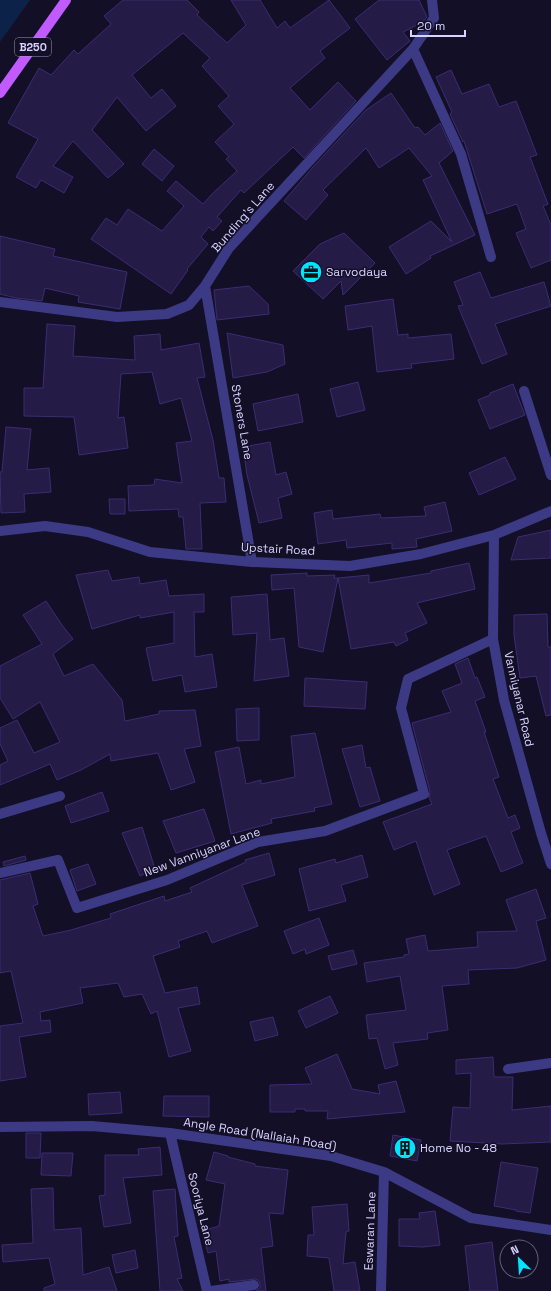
<svg xmlns="http://www.w3.org/2000/svg" width="551" height="1291" viewBox="0 0 551 1291" font-family="'Space Grotesk',sans-serif">
<rect width="100%" height="100%" fill="#130f26"/>
<path fill="#0c2248" d="M0,0H30L0,42Z"/>
<path fill="#241b47" stroke="#3b2d73" d="M123,0H187L199,12L197,15L227,43L246,25L231,0H260L277,28L285,21L290,28L329,0L350,28L320,51L325,58L290,88L310,110L338,82L356,101L304,158L293,147L244,193L241,190L217,217L222,221L213,231L209,227L201,237L208,244L187,269L188,270L171,294L91,239L106,218L117,225L128,209L162,231L184,206L167,191L176,181L203,204L213,193L237,171L226,159L229,157L215,142L234,124L218,106L229,96L202,66L210,58L183,33L132,75L151,98L162,89L176,106L146,131L117,97L92,130L124,164L108,178L73,141L53,166L73,177L64,193L41,180L36,188L16,177L38,139L8,123L39,68L51,75L74,50L78,54L111,24L104,16Z
M379,0H419L427,17L423,22L403,32L410,41L387,60L355,19Z
M451,70L462,94L489,84L499,107L516,101L537,155L530,157L548,204L543,206L551,225V260L531,268L516,233L526,229L517,204L487,214L464,141L463,142L450,114L452,112L436,77Z
M391,93L415,128L418,127L425,135L440,123L453,151L439,163L475,235L430,256L431,258L406,274L389,247L431,221L452,242L423,180L432,176L409,148L379,168L366,148L323,190L328,195L306,220L284,201L313,167L366,110Z
M154,149L174,166L162,181L142,164Z
M344,233L375,263L343,295L341,281L323,299L293,271L320,244Z
M0,236L55,249L53,256L127,272L120,309L78,302L79,296L45,288L42,301L16,298L0,294Z
M480,272L491,298L544,282L551,306L495,324L507,354L482,364L458,306L463,305L454,282Z
M249,286L268,304L269,314L217,320L214,290Z
M393,299L398,335L408,334V338L451,334L454,359L411,364L412,368L377,372L372,326L348,330L345,306Z
M47,324L75,326L73,356L135,360L134,336L160,334L161,350L199,343L205,377L197,378L213,440L219,478H224L226,502L200,503L202,549H186L183,517H179L178,509L129,511L128,486L154,485L155,479L182,483L176,443L192,441L181,398L160,404L152,372L121,374L118,418L124,417L128,448L79,455L74,417L24,416V388H43Z
M227,333L283,345L285,364L267,372L233,378Z
M358,382L365,410L337,417L330,389Z
M513,384L525,415L490,429L478,400L490,395V393Z
M298,394L303,422L258,431L253,404Z
M6,427L31,429L27,470L49,468L51,492L24,494L25,512L1,513L0,472H2Z
M270,442L276,475L286,472L292,494L278,498L282,518L259,523L247,475L243,447Z
M505,457L516,479L479,495L469,473Z
M109,499H125V514H110Z
M445,502L452,531L416,539L417,547L392,549V543L347,548L346,540L318,544L314,513L332,510L333,519L380,514L381,518L426,516L424,507Z
M551,530V558L511,560L518,537Z
M469,563L475,589L417,603L427,623L405,633L408,640L396,646L394,642L351,649L338,578L369,575V583L431,573V571Z
M108,570L112,581L139,577L140,584L166,580L169,596L204,594V612H194L195,657L212,654L217,687L185,692L182,675L153,681L146,648L174,643V612L140,618V615L92,629L76,575Z
M307,573V576L335,575L334,578H338L323,652L299,647L294,588L272,590L271,575Z
M267,594L270,640L284,638L289,676L254,681L257,633L233,635L231,597Z
M46,601L62,625L73,639L53,654L64,676L93,664L122,700L125,721L159,714V711L195,710L201,746L184,749L195,782L171,790L158,753L111,761L110,754L81,770L57,780L50,764L0,785V765L8,761L0,744V728L17,720L34,753L60,742L40,702L13,719L0,698V666L42,644L23,615Z
M547,614L548,647H551V715L546,716L536,676L520,678L514,635V615Z
M468,658L475,678L477,677L485,697L475,701L486,732H484L499,777L493,779L508,818L515,815L520,828L511,832L523,863L501,872L486,836L447,850L460,884L434,895L428,878L416,841L394,850L383,822L432,804L429,797L430,792L412,723L451,712L442,691L462,683L455,664Z
M305,678L367,682L365,709L304,706Z
M259,708V740L237,741L236,709Z
M315,733L332,804L314,808L315,811L271,819L272,823L231,834L215,752L239,747L246,784L261,780V784L295,777L291,736Z
M362,745L366,768L370,767L380,801L360,807L342,749Z
M102,792L109,811L71,823L65,806Z
M204,809L215,841L176,853L163,821Z
M142,827L155,869L140,876L122,833Z
M269,853L275,875L242,885L258,926L212,943L207,931L178,941L180,947L153,956L165,993L197,987L200,1004L178,1008L191,1051L169,1057L157,1011L151,1014L142,994L124,997L118,983L80,988L83,1003L40,1012L41,1021L50,1020L51,1032L19,1037L26,1077L0,1081V1026L23,1023L11,971L0,973V880L30,873L38,904L33,906L43,936L71,930L111,918L110,914L164,896L165,901L192,892L190,888L246,862L245,860Z
M362,855L368,877L341,885L346,901L309,911L299,869L335,859L336,863Z
M25,856L26,860L4,866L3,862Z
M88,864L96,884L77,891L70,870Z
M536,889L546,918L536,921L546,960L517,968L468,970L469,984L442,986L448,1030L427,1033L428,1039L393,1043L398,1065L385,1069L377,1038L369,1039L366,1015L406,1010L400,976L367,982L364,963L404,957V955L409,954L406,939L425,935L428,951L478,947L477,932L517,931L506,900Z
M319,918L329,945L306,954L305,949L293,954L284,931Z
M353,950L357,964L332,970L328,956Z
M330,996L338,1013L306,1028L298,1011Z
M273,1017L278,1035L255,1041L250,1022Z
M337,1054L352,1089L375,1093L376,1094L375,1093L380,1094L378,1085L396,1081L405,1112L327,1119L328,1111H305V1109H295V1112H270V1085L312,1084L305,1068Z
M493,1057L494,1077H513L512,1110L551,1106V1142L502,1144L450,1141L453,1107L470,1108L471,1073L456,1074V1060Z
M120,1092L122,1113L89,1115L88,1094Z
M164,1096H209V1117L163,1116Z
M26,1133H41L40,1158H26Z
M393,1135L421,1140L417,1161L390,1156Z
M160,1147L162,1175L123,1178L131,1223L104,1227L99,1196L105,1195V1155H139L138,1149Z
M214,1152L228,1156V1157L255,1164V1166L288,1170L283,1214L269,1213L273,1246L261,1248L266,1291H256L260,1288V1284L259,1281L256,1279L229,1282V1279L220,1281L216,1251L208,1253L202,1231L219,1226L225,1184L206,1180Z
M42,1153H73L71,1176L41,1175Z
M501,1162L538,1168L530,1213L516,1211V1210L494,1206Z
M53,1188L54,1230L81,1228L83,1275L109,1267L117,1291H44V1288L55,1284L49,1258L3,1262L2,1245L33,1243L31,1189Z
M175,1189L178,1236L174,1237L182,1278L177,1279L183,1291H160L153,1191Z
M347,1204L349,1231L346,1232L343,1264L355,1262L360,1291H334L329,1258L307,1256L308,1235H314L312,1207Z
M435,1211L440,1245L423,1247L399,1246V1219H420L419,1213Z
M492,1242L498,1291H470L465,1246Z
M135,1250L138,1268L116,1273L112,1255Z"/>
<g fill="none" stroke-linecap="round" stroke-linejoin="round">
<path stroke="#3d3a85" stroke-width="10" d="M413,49L461,154L491,257
M205,286L252,562
M0,302L117,317L167,314L189,305L205,286L229,248L413,49L434,18L432,0
M524,391L551,475
M0,531L45,526L88,532L150,552L252,562L350,566L421,554L494,535L551,511
M494,535L493,639L504,700L541,833L551,864
M0,814L60,796
M0,873L58,860L77,908L167,880L258,842L325,831L424,794L401,708L408,679L493,639
M508,1069L551,1063
M0,1127L92,1126L170,1133L331,1156L384,1172L471,1218L551,1230
M170,1133L207,1291
M211,1291L254,1285
M381,1291L384,1172"/>
<path stroke="#c25bff" stroke-width="10" d="M0,93L66,0"/>
</g>
<defs>
<g id="office-disc" transform="scale(1.15)"><circle r="9.5" fill="#00e5ff" stroke="#130f26"/><path d="M-6-3h4V-5.5h4V-3h4V5H-6ZM-1-4.5V-3h2v-1.5ZM-6 0V1H6V0Z" fill="#111"/></g>
<g id="building-disc" transform="scale(1.15)"><circle r="9.5" fill="#00e5ff" stroke="#130f26"/><path d="M-4-6H4V6H1V3H-1V6H-4ZM-2.5-4.3h1.7v1.8h-1.7ZM.8-4.3h1.7v1.8H.8ZM-2.5-1h1.7V.8h-1.7ZM.8-1h1.7V.8H.8Z" fill="#111"/></g>
</defs>
<g fill-rule="evenodd">
<use href="#office-disc" x="311" y="272"/>
<use href="#building-disc" x="405" y="1148"/>
</g>
<g text-anchor="middle" stroke-width="3" stroke-linejoin="round" paint-order="stroke">
<rect fill="#130f26" stroke="#9e99be" stroke-width="1" x="15" y="38" width="36" height="18" rx="3"/>
<g font-size="11" font-weight="bold" fill="#d9d4ff">
<text x="33" y="51">B250</text>
</g>
<g font-size="12" fill="#d9d4ff" stroke="#130f26">
<text transform="translate(243 217) rotate(-49)" y="4">Bunding's Lane</text>
<text transform="translate(242 422) rotate(80)" y="4">Stoners Lane</text>
<text transform="translate(278 549) rotate(3)" y="4">Upstair Road</text>
<text transform="translate(519 699) rotate(77)" y="4">Vanniyanar Road</text>
<text transform="translate(202 852) rotate(-20)" y="4">New Vanniyanar Lane</text>
<text transform="translate(260 1134) rotate(9)" y="4">Angle Road (Nallaiah Road)</text>
<text transform="translate(201 1209) rotate(76)" y="4">Sooriya Lane</text>
<text transform="translate(370 1231) rotate(-88)" y="4">Eswaran Lane</text>
</g>
<g font-size="12" fill="#d9d4ff" stroke="#130f26" text-anchor="start">
<text x="326" y="276">Sarvodaya</text>
<text x="420" y="1152">Home No - 48</text>
</g>
</g>
<g transform="translate(519 1259) rotate(335)"><circle r="19" fill="#130f26" stroke="#625e7d"/>
<path d="M0-3L7 15L0 10L-7 15Z" fill="#00e5ff"/>
<text y="-6" font-size="11" font-weight="bold" text-anchor="middle" fill="#d9d4ff">N</text>
</g>
<path d="M411 30v6h54v-6" fill="none" stroke="#d9d4ff" stroke-width="2"/>
<text x="417" y="30" font-size="12" fill="#d9d4ff" stroke="#130f26" stroke-width="3" paint-order="stroke">20 m</text>
</svg>
